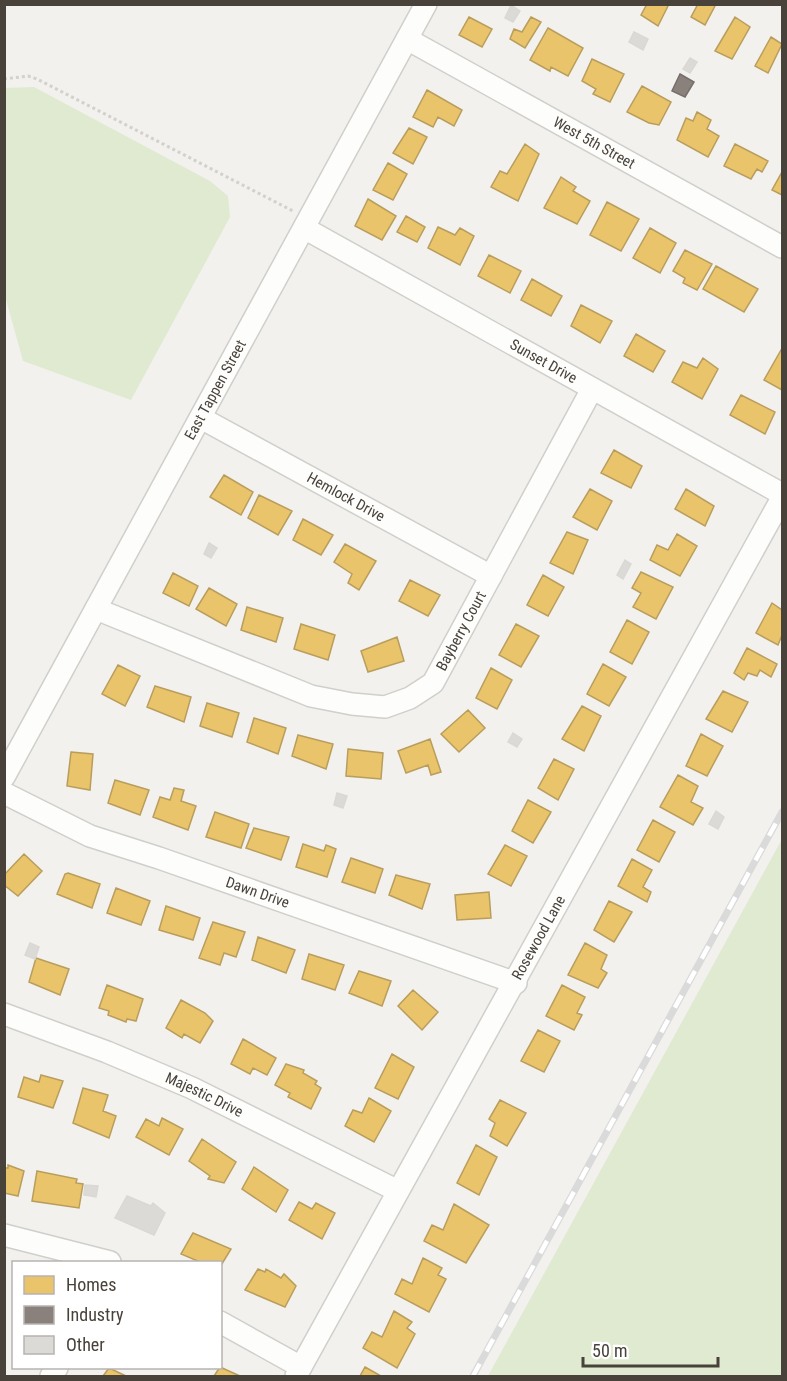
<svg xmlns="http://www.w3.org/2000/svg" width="787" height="1381" viewBox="0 0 787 1381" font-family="'Roboto Condensed',sans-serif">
<rect width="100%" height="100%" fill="#f2f1ee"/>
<path fill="#dfead1" d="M34,87L210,181L228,196L230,217L131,400L23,361L5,296L4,88Z
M782,839V1376H488Z"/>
<path fill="#e9c46a" stroke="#b99d5c" stroke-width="1.5" d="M647,4H669L658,26L641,15Z
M698,4H716L705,25L691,17Z
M469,17L492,29L482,47L459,35Z
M531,17L541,22L525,48L510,39L514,29L522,32Z
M735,17L750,27L732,59L715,51Z
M548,28L583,48L568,76L551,67L550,71L530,60Z
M771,37L782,44L768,73L755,66Z
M592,59L624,74L610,102L593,94L596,89L582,81Z
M642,86L671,102L659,125L649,123L627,112Z
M427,90L462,110L454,126L438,117L433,127L413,117Z
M697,112L711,120L707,129L719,136L708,157L677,140L686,118L693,121Z
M409,128L427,137L413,164L393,153Z
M525,144L539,154L518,201L491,187L500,171L507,174Z
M735,144L768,161L762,172L757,169L751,179L724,166Z
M388,163L407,174L393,200L373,190Z
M782,172V195L772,190Z
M561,177L576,187L573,191L590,201L577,224L544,208Z
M368,199L396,216L382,240L355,226Z
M607,202L639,219L621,251L590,235Z
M406,216L425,227L417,242L397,232Z
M438,227L455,235L460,228L474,236L460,265L428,248Z
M650,228L676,243L660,273L633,258Z
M685,250L712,264L697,290L683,283L685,278L673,271Z
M489,255L521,271L510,293L478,276Z
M716,266L758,289L744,312L703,289Z
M532,279L562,296L551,316L521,300Z
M581,305L612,321L600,343L571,326Z
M636,334L665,351L653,372L624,356Z
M781,350L782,352V390L764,380Z
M703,358L718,369L702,399L672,382L683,362L697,368Z
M741,395L775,412L765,434L730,415Z
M614,450L642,466L631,488L601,473Z
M224,475L253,492L241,515L210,497Z
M590,489L612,501L597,530L573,517Z
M686,489L714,506L705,526L675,509Z
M259,495L292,511L278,535L248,518Z
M303,519L333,535L321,555L293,540Z
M567,532L588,540L573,574L550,563Z
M677,534L697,546L680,576L650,560L657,545L668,550Z
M345,544L376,561L359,590L348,583L352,574L334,562Z
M641,572L673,587L656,619L633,607L641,593L632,588Z
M173,573L198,586L189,606L163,593Z
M543,575L564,587L548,616L527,605Z
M410,580L440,595L428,616L399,601Z
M209,588L237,604L226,626L196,609Z
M772,603L782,610V635L778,645L756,633Z
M247,607L283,618L276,642L241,630Z
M627,620L649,632L632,664L610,652Z
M301,624L335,635L328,660L294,649Z
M516,624L539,636L521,667L499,655Z
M397,637L404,661L368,672L361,651Z
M747,648L777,664L771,677L760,670L757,676L748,673L744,680L734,673Z
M603,664L626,677L609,706L587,694Z
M118,665L140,676L125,706L102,694Z
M491,668L512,680L497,709L476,698Z
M155,686L191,697L184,722L147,707Z
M723,691L748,702L732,732L706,719Z
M207,703L239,713L232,737L200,726Z
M582,706L601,716L584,751L562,739Z
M468,710L485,728L459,752L441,734Z
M254,718L286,728L278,754L247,742Z
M701,734L723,746L707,776L686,766Z
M298,735L333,744L326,769L292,756Z
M430,739L441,772L431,775L428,765L406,773L398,751Z
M348,749L383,753L381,779L346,776Z
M71,752L93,754L90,790L67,786Z
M554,759L574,769L558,800L538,788Z
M678,775L698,786L691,802L703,808L693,825L660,807Z
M115,780L149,790L140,815L108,803Z
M174,788L184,790L181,801L196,806L188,830L153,817L160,797L170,800Z
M528,800L551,812L533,843L512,831Z
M215,812L249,824L241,848L206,837Z
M653,820L675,832L659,862L637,850Z
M254,828L289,837L281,860L246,848Z
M303,844L324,851L326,845L336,849L327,877L296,867Z
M505,845L527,856L511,886L488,874Z
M24,854L42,871L18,896L4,885V875Z
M351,858L383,869L375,893L342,882Z
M632,859L652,870L643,887L651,892L647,902L618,886Z
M68,873L100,884L92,908L57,894L65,874Z
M396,875L430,884L422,909L389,895Z
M116,888L150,901L141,925L107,913Z
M489,892L491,918L457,920L455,895Z
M609,901L632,912L614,942L594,930Z
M166,906L200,918L193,940L159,930Z
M213,922L245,932L236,957L224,953L220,965L199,958Z
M258,937L295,950L286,973L252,960Z
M585,943L607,955L601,969L607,973L598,988L568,975Z
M309,954L344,965L335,990L302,979Z
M36,958L69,969L60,995L29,982Z
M359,971L391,981L382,1006L349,993Z
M107,985L143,999L136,1021L127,1019L126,1022L108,1015L109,1011L99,1008Z
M562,985L585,997L577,1013L582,1015L574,1030L546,1016Z
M413,990L438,1012L422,1030L398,1006Z
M181,1000L205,1013L213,1021L200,1043L184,1034L182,1038L166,1028Z
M538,1030L560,1041L544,1072L521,1061Z
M243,1039L276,1058L267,1075L253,1068L250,1074L231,1064Z
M392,1054L414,1067L398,1099L375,1088Z
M286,1064L304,1070L303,1073L317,1081L315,1084L321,1088L311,1109L288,1097L290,1093L275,1085Z
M41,1075L63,1081L53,1108L18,1097L24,1077L39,1082Z
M83,1088L108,1095L103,1111L116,1116L109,1138L73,1123Z
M369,1098L391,1111L374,1142L345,1126L353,1110L362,1113Z
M500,1100L526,1113L507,1146L490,1136L495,1123L489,1119Z
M162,1118L183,1129L169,1155L136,1137L146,1119L159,1126Z
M202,1139L236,1162L224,1183L208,1179L210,1176L189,1161Z
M476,1145L497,1157L479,1195L457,1183Z
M8,1165L24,1171L18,1196L4,1193V1168H8Z
M254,1167L288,1190L276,1212L242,1189Z
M37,1171L77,1179L76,1183L83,1184L79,1208L32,1201Z
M299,1202L312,1209L316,1203L335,1213L322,1239L289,1220Z
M454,1204L489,1225L466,1263L424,1241L432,1225L443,1230Z
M193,1233L231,1249L220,1267V1262H200L181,1254Z
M423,1258L442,1268L438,1275L446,1279L429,1312L395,1294L402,1279L412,1284Z
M258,1269L265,1272L266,1269L281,1278L284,1274L296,1286L285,1307L245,1290Z
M394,1311L412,1322L407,1328L415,1334L397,1368L363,1348L372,1332L382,1337Z
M220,1367L240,1376H214Z
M365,1367L381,1376H360Z
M109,1368L126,1376H103Z"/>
<path fill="#8a817c" stroke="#766e68" stroke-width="1.5" d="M680,74L694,82L685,97L672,91Z"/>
<path fill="#dcdad6" stroke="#dad8d4" stroke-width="1.5" d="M511,5L520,11L513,22L505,18Z
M634,32L648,39L643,50L629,42Z
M690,58L697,62L690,73L683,69Z
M209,543L217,548L211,558L204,554Z
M625,560L631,564L623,579L617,575Z
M513,733L522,739L517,747L508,742Z
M337,793L347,796L343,808L334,805Z
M716,811L724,817L718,829L709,824Z
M30,943L39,947L35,959L25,955Z
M85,1185L98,1186L96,1197L84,1195Z
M127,1196L151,1206L153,1203L165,1213L154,1235L115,1218Z"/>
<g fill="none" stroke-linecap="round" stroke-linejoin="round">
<g stroke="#d0cfcb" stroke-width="24">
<g id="minor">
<path id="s1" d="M407,39L782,247"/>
<path id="s2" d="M304,228L782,494"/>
<path id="s3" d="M201,418L491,576"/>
<path id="s4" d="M96,609L311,696L352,704L385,707L410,698L433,683L592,389"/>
<path id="s5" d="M4,777L426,4"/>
<path id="s6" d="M4,793L90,836L159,858L516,983"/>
<path id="s7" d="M4,1014L107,1052L192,1088L398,1191"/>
<path d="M4,1235L110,1262"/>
<path d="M220,1322L301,1367"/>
<path d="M51,1376L57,1368"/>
<path id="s8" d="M296,1376L782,498"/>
</g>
</g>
<path stroke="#d2d1cc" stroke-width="3" stroke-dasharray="3 3" stroke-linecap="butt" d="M4,79L28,76L37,79L293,211"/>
<use href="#minor" stroke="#fdfdfc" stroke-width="21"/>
<g stroke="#dadada" stroke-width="7">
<path id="rail" d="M473,1376L782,812"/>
</g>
<use href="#rail" stroke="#fff" stroke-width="4.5" stroke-dasharray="14" stroke-linecap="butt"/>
</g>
<g text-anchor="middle" stroke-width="6" stroke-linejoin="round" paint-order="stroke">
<g font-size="15" fill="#48423a" stroke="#fff">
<text dy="5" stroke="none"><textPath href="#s1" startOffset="214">West 5th Street</textPath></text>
<text dy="5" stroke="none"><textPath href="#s2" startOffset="274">Sunset Drive</textPath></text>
<text dy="5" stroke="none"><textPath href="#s5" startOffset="441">East Tappen Street</textPath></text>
<text dy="5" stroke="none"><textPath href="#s3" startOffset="165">Hemlock Drive</textPath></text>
<text dy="5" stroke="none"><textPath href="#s4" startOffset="420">Bayberry Court</textPath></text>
<text dy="5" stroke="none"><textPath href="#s6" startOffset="273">Dawn Drive</textPath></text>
<text dy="5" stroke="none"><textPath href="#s8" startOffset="501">Rosewood Lane</textPath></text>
<text dy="5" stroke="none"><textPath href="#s7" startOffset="216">Majestic Drive</textPath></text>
</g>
</g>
<rect width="787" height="1381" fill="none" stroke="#48423a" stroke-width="12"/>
<rect x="12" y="1261" width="210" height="108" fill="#ffffff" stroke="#b6b3b0" stroke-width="1.5"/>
<rect x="24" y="1276" width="30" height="18" fill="#e9c46a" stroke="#b6b3b0" stroke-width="1.5"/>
<text x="66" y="1291" font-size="18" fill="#48423a">Homes</text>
<rect x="24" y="1306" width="30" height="18" fill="#8a817c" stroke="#b6b3b0" stroke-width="1.5"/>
<text x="66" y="1321" font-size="18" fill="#48423a">Industry</text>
<rect x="24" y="1336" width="30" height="18" fill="#dcdad6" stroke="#b6b3b0" stroke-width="1.5"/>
<text x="66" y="1351" font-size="18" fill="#48423a">Other</text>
<path d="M583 1357v9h135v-9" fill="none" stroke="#48423a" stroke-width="3"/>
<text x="592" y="1357" font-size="18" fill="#48423a" stroke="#ffffff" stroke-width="4.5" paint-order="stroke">50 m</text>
</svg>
